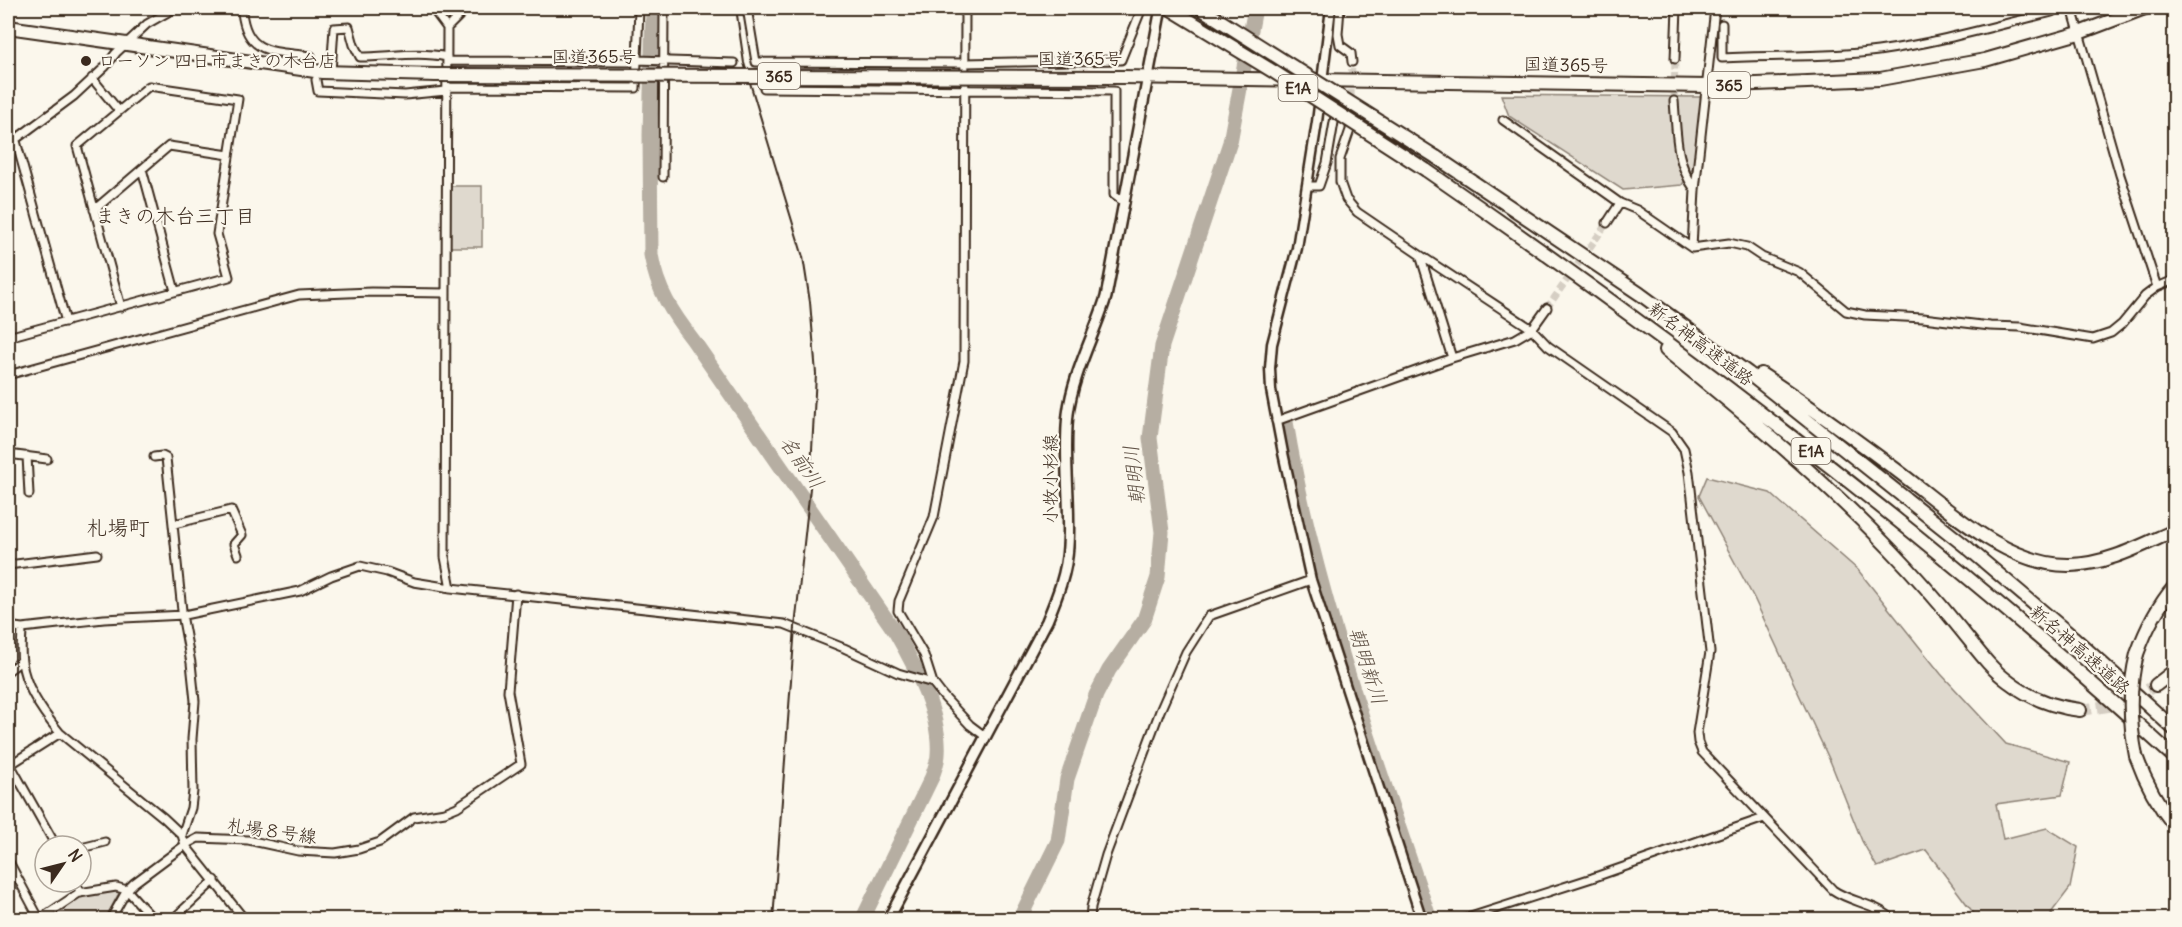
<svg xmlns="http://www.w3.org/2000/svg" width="2182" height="927" viewBox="0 0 2182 927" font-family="Delius,'Klee One',sans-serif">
<rect width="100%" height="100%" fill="#fbf7ec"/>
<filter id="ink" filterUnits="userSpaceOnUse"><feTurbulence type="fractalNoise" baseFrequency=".0167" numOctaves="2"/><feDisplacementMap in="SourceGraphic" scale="12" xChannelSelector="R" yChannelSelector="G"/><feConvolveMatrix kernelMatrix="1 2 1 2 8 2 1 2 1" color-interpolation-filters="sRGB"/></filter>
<g filter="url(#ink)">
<path fill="#dfd9ce" stroke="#8d8276" stroke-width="1.5" d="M1501,95L1701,97L1698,159L1682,185L1623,190L1509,116Z
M449,186H482V247H449Z
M1707,477L1770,493L1858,570L1941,674L2006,744L2070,762L2062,795L1996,804L2003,839L2047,828L2078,847L2070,888L2051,913L2055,919H1978L1926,850L1877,867L1862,841L1831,763L1754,598L1699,496Z
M117,890L120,891L105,919L44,920L79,897Z"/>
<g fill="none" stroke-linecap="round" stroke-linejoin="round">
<path stroke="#b6aea2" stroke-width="15" d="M653,8L650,135L651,255C657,290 672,313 693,340L896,633C915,666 941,715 938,754C938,762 934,770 932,777L862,920
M1286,422C1314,593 1375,755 1430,920
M1019,920L1058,841L1067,779L1096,695L1109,670L1144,620L1158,577L1162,532L1150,438L1162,346L1230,142L1255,8"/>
<path stroke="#d5cec3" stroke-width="7" stroke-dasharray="7 3.5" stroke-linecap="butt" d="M1351,97L1352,62
M1674,101L1675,59
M1547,308L1607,223"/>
<path stroke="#d5cec3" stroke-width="12" stroke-dasharray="12 6" stroke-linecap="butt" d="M2080,710L2123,704L2156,685"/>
<g stroke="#3b2a1e" stroke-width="11">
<path id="minor" d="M238,8L242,12C247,56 275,51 311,56L312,59
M432,8L447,28L445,557L451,588
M747,8L756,62L965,63L1121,60L1142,8
M1340,8L1338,34L1340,45L1351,53L1352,62
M2072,8L2120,175L2157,287
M1722,24V58C1774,55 1826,58 1878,51C1937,43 1995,26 2052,12L2055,8
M447,28L467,8
M1675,59L1677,8
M637,60L639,8
M447,61L637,62V60L734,63
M331,72L334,28L349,27L354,45L360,57C389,57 418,51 447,57
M92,78L119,111
M316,80L318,91L405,95L446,91
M447,87L636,88L637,62
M764,88L1114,91V195L1125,203
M1674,101C1677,135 1675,161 1695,190
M1351,102L1350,130L1340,159V182L1346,199L1357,212L1420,255L1452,358
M1503,120L1620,203L1637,210L1692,248L1729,243L1747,247L1762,257L1799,272L1846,311L1865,315L1923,318L1990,326L2020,327L2093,339L2111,333L2122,324L2145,296L2157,287L2174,280
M8,123L16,141L66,322
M8,145L74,96L105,67L116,53L147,24L175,8
M142,169L175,291
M663,177L664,8
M1307,186H1319L1327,163L1337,105L1346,100
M94,210L169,146L229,155
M1607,223L1620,203
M1692,248L1695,190L1715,8
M1420,255L1532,329L1548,346L1672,432L1684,449L1689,472L1710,652L1697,733L1698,742L1702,752L1833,890C1850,902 1880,905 1893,920
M8,327L10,337
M8,337L229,277L217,234L238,99L149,86L77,146L121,307
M8,375L299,295L371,292L446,293
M1276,421L1452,358L1515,339L1532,329L1547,308
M8,454L47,459
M27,456L29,494
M154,457L162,456L166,458L183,620L191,663L195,701L192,739L193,791L191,808L182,835
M174,524L231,510L242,535L234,544L238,555
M8,565L97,554
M8,626L22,628L104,619L184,615L300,591L331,576L360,566L387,572L414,582L451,588L784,624L844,648L898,673L933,683L943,696L970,725L986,737
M22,628C22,639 20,651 22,662C25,687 44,714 60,733L164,818L182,835L185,845L245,920
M8,671L21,661
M933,683L924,655L898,611L899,601L934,517L964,361L965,8
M10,764L56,846
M8,766L60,733
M81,848L105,842
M8,860L40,920
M75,882L81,893
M40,919L79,893L116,887L127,890L154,920
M110,920L127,890L134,883L185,845L198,838L248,840L298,851L335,853L359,849L380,842L414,817L445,812L457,807L521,764L508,691L516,594
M172,920L215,880
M1090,920L1091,907L1106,855L1160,711L1186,652L1209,616L1311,580
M1461,920L1592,878L1764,818"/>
</g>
<g stroke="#3b2a1e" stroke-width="13">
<path id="tertiary" d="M1331,8L1317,122L1297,248L1272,344L1270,368L1271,390L1283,453L1311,580L1422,920"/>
</g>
<g stroke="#3b2a1e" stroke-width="14">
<path id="secondary" d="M888,920L1047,621C1057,597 1067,572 1068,546C1071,502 1063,458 1068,414C1073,373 1094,336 1106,297L1161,8"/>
</g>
<g stroke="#3b2a1e" stroke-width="16">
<path id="trunk" d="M8,27L322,72L436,75
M1122,77L1707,86L1880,79L1985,60L2079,33L2145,8"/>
</g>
<g stroke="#3b2a1e" stroke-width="16">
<path id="motorway" d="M1436,157L1640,294L1748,373L1969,549L2073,637L2174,729
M1426,170C1687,350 1940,543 2174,757
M1666,350C1744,413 1821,477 1891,550C1914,574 1936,599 1957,625C1974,645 1988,667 2009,682C2031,699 2053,707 2080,710
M1761,374C1805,403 1848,434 1891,466C1942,503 2004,567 2071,565C2108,564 2142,545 2174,531
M2137,654C2146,629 2157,607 2174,587
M2156,685L2174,671
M2136,756C2145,781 2157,804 2174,825"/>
</g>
<use href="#minor" stroke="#fbf7ec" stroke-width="7"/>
<use href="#tertiary" stroke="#fbf7ec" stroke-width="8"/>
<use href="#secondary" stroke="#fbf7ec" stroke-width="9"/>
<use href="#trunk" stroke="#fbf7ec" stroke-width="12"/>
<use href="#motorway" stroke="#fbf7ec" stroke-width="12"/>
<path stroke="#3b2a1e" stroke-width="2" d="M736,8L744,63L803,257L810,302L816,374L810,488L795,627L773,920"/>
<g stroke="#3b2a1e" stroke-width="16" stroke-linecap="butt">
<path id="trunk-bridge" d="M436,75L1122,77"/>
</g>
<g stroke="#3b2a1e" stroke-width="16" stroke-linecap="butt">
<path id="motorway-bridge" d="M1169,8L1274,72L1426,170
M1200,8L1436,157
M2136,756C2129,721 2128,689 2137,654"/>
</g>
<use href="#trunk-bridge" stroke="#fbf7ec" stroke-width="12"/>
<use href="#motorway-bridge" stroke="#fbf7ec" stroke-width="12"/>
</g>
</g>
<circle fill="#3b2a1e" stroke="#fbf7ec" stroke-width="2" cx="86" cy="61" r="6"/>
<g text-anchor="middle" stroke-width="4.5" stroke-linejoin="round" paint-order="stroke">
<g fill="#fbf7ec" stroke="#75685c" stroke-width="1.5">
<rect x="758" y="63" width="42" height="26" rx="4.5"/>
<rect x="1708" y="72" width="42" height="26" rx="4.5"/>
<rect x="1278.5" y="75" width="39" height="26" rx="4.5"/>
<rect x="1791.5" y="438" width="39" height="26" rx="4.5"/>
</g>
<g font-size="16" font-weight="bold" fill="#3b2a1e">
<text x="779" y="82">365</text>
<text x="1729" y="91">365</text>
<text x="1298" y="94">E1A</text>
<text x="1811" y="457">E1A</text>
</g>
<g font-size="18" fill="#3b2a1e" stroke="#fbf7ec">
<text x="594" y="63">国道365号</text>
<text x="1080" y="65">国道365号</text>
<text transform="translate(1566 65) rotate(1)" y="6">国道365号</text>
<text transform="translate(1701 344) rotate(37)" y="6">新名神高速道路</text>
<text transform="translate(1051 479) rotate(-90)" y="6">小牧小杉線</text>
<text transform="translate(2080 650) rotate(41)" y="6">新名神高速道路</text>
<text transform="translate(272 831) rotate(8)" y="6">札場８号線</text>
</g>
<g font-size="18" fill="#3b2a1e" stroke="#fbf7ec" text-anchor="start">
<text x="98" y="67">ローソン 四日市まきの木台店</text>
</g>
<g font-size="20" fill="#3b2a1e" stroke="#fbf7ec">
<text x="175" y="223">まきの木台三丁目</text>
</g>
<g font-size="20" font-style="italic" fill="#605246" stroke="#fbf7ec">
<text transform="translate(802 462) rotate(55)" y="7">名前川</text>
<text transform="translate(1134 475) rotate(-97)" y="7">朝明川</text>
<text transform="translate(1368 666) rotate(72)" y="7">朝明新川</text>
</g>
<g font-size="21" fill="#3b2a1e" stroke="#fbf7ec">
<text x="118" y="535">札場町</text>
</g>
</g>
<rect width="2182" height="927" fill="none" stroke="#fbf7ec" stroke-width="30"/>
<rect x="15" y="15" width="2152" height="897" fill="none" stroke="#3b2a1e" stroke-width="2" filter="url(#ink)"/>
<g transform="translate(63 864) rotate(55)"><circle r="28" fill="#fbf7ec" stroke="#aea59a" stroke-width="1.5"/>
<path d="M0-4.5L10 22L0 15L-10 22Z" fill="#3b2a1e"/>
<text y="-9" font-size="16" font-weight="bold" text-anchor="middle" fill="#3b2a1e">N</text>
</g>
</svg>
